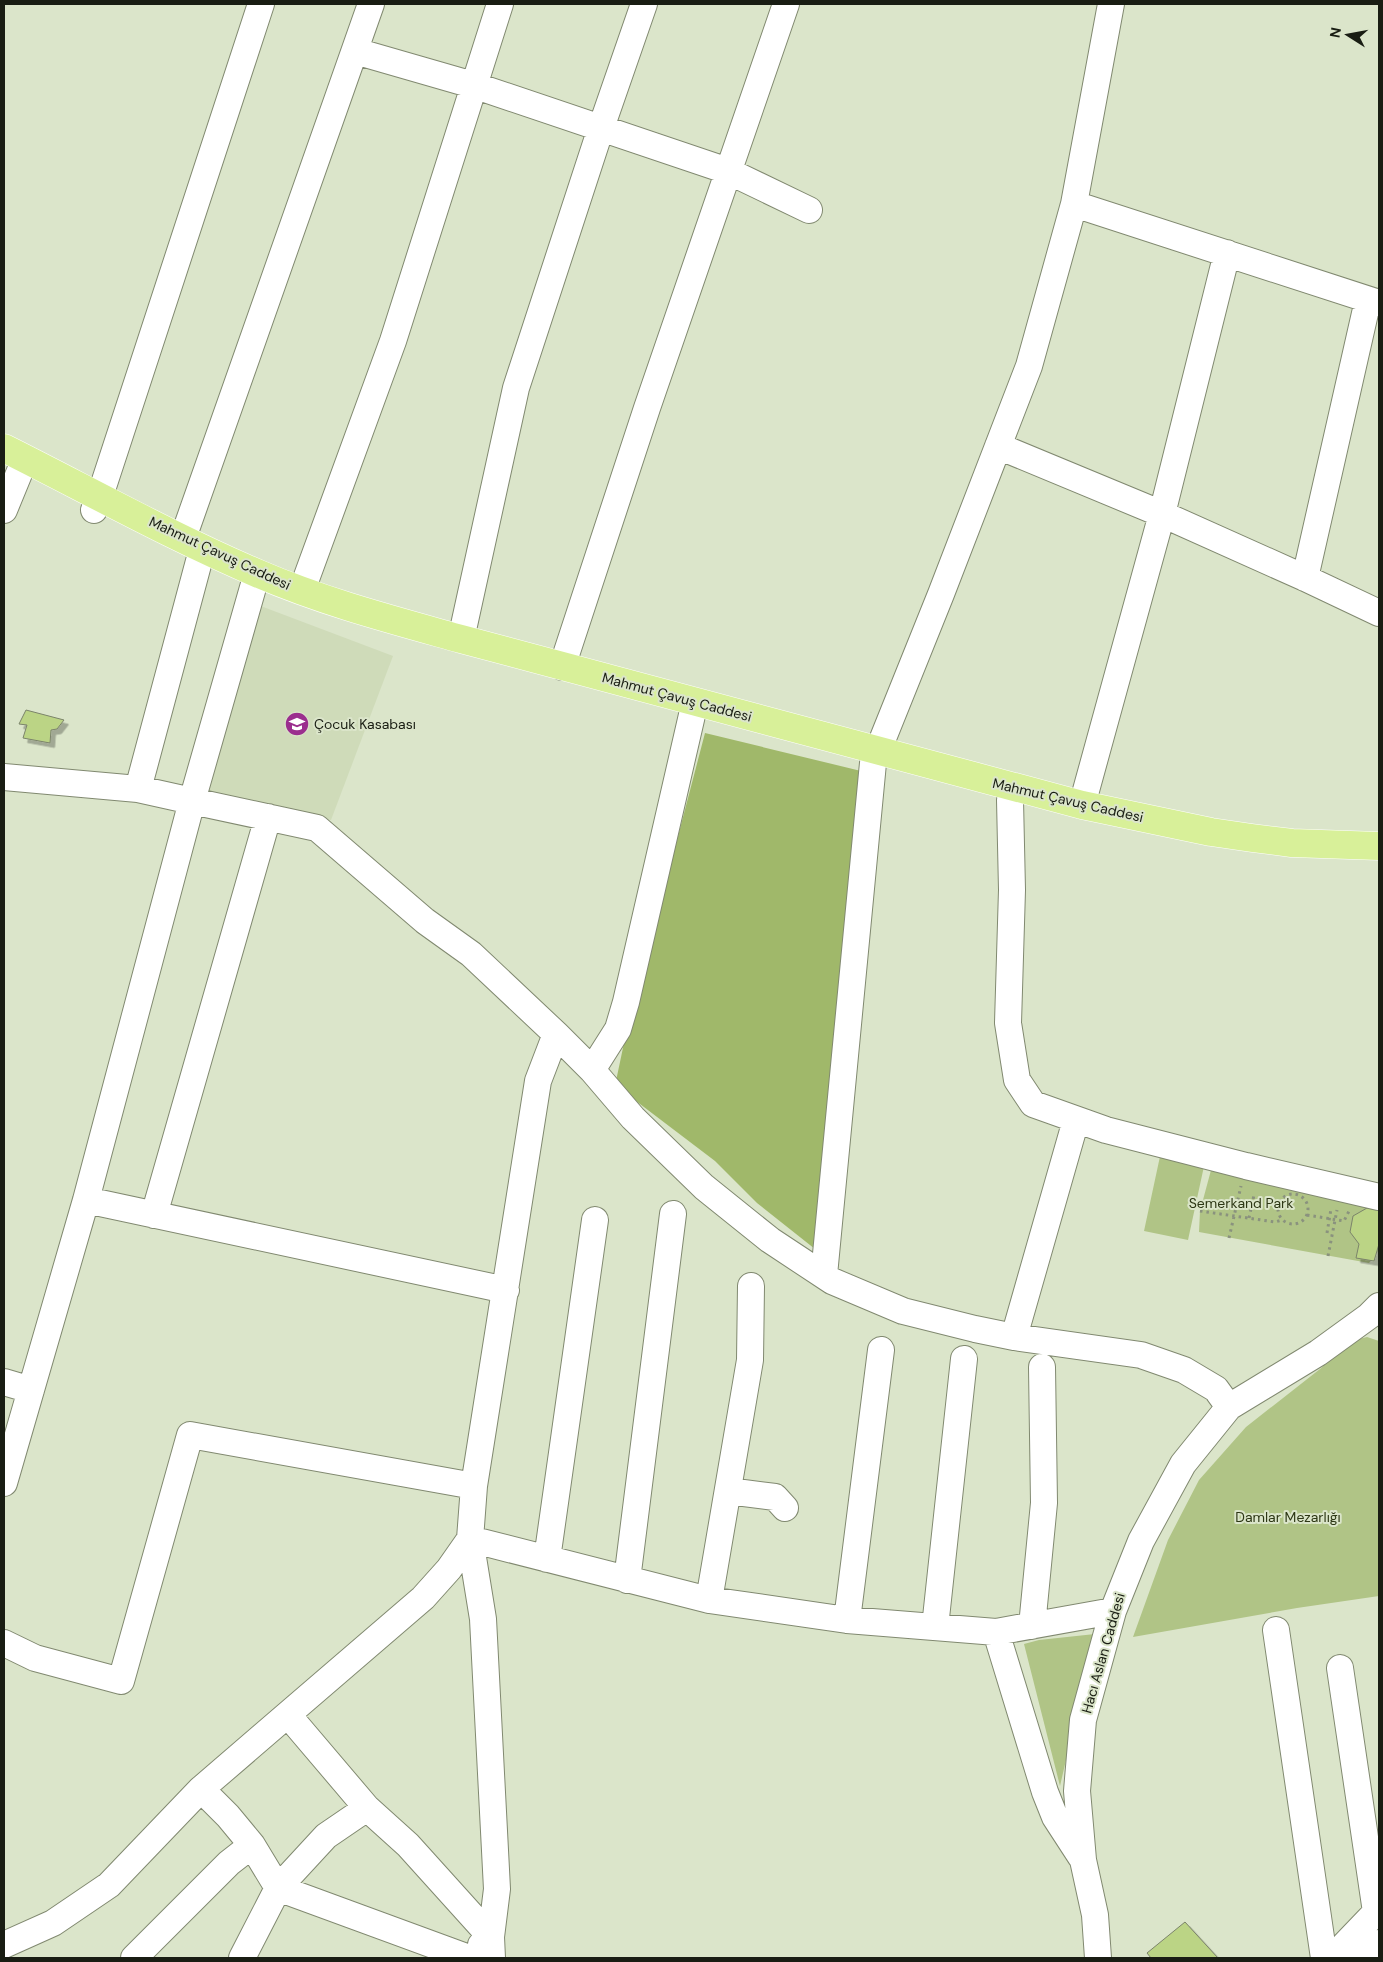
<svg xmlns="http://www.w3.org/2000/svg" width="1383" height="1962" viewBox="0 0 1383 1962" font-family="'DM Sans',sans-serif">
<defs>
<filter id="shadow"><feDropShadow dx="4.5" dy="4.5" stdDeviation="0" flood-color="#0004"/></filter>
</defs>
<rect width="100%" height="100%" fill="#dbe5ca"/>
<path fill="#cfdbb9" d="M258,605L393,656L331,820L209,792Z"/>
<path fill="#b0c486" d="M1162,1147L1206,1157L1188,1240L1144,1231Z
M1214,1159L1379,1197V1250L1369,1263L1199,1232L1200,1211Z
M1367,1337L1379,1341V1596L1297,1608L1133,1637L1168,1540L1199,1480L1246,1427L1320,1369L1351,1341Z
M1095,1634L1060,1786L1024,1644L1039,1640Z"/>
<path fill="#a0b86a" d="M705,733L861,771L815,1249L757,1203L715,1161L636,1101L616,1081L624,1043Z"/>
<path fill="#bbd485" stroke="#7b836a" filter="url(#shadow)" d="M26,710L64,720L57,729L51,730L50,743L23,738L27,725L19,724Z
M1367,1208L1379,1210V1244L1374,1261L1356,1258L1359,1244L1350,1232L1353,1216Z
M1185,1922L1218,1958H1151L1147,1953Z"/>
<g fill="none" stroke-linecap="round" stroke-linejoin="round">
<g stroke="#818970" stroke-width="28">
<path id="minor" d="M355,51L473,85L728,171L809,210
M1074,204L1379,303
M998,446L1162,514L1227,253
M4,510L20,471
M94,510L100,496L261,4
M183,538L371,4
M1305,578L1368,300
M254,584L192,801L317,828L425,921L471,954L556,1034L538,1081L474,1486L470,1539L709,1600L847,1620L996,1632L1113,1611
M302,590L393,341L500,4
M461,639L516,388L601,128L644,4
M562,667L647,408L786,4
M4,777L138,789L192,801L86,1200L4,1483
M138,789L199,561
M1010,800L1012,890L1008,1023L1017,1080L1033,1104L1106,1130L1246,1166L1379,1197
M1082,805L1162,514L1305,578L1379,613
M556,1034L592,1070L633,1118L704,1187L770,1240L832,1281L903,1311L975,1329L1014,1337L1141,1355L1184,1370L1216,1389L1229,1407
M592,1070L618,1029L626,1002L692,715
M86,1200L506,1290
M154,1215L268,817
M824,1275L873,763L941,594L1029,366L1074,204L1111,4
M1014,1337L1076,1120
M4,1382L31,1390
M728,1491L775,1497L785,1508
M470,1539L483,1619L497,1889L491,1937L492,1958
M547,1559L595,1220
M627,1580L673,1214
M709,1600L750,1360L751,1286
M847,1620L881,1350
M1032,1626L1044,1503L1042,1367
M935,1627L964,1359
M1276,1630L1324,1958
M996,1632L1045,1792L1055,1817L1081,1857
M4,1643L35,1658L121,1681L190,1435L474,1486
M1340,1668L1376,1912
M288,1715L367,1808
M201,1789L423,1598L449,1569L470,1539
M4,1945L53,1923L109,1885L201,1789L228,1816L252,1845L278,1888L466,1957
M134,1958L229,1863L252,1845
M242,1958L278,1888L326,1836L367,1808L408,1845L491,1937L481,1945
M1098,1958L1095,1915L1083,1860L1077,1791L1083,1720L1113,1611L1141,1541L1183,1464L1229,1407L1318,1353L1369,1316L1379,1306
M1332,1958L1379,1909
M1364,1958L1379,1943"/>
</g>
<g stroke="#fff" stroke-width="29">
<path id="major" d="M4,448C88,490 172,537 259,574C324,602 393,620 461,639L1082,805L1211,832L1252,838L1292,843L1379,846"/>
</g>
<path stroke="#8a927e" stroke-width="3" stroke-dasharray="2.5 4" stroke-linecap="butt" d="M1278 1209a15 15 0 1 1 30 0a15 15 0 1 1-30 0Z
M1200,1211L1275,1222L1282,1220
M1307,1215L1344,1221L1349,1211
M1249,1218L1254,1195
M1327,1233L1331,1209
M1229,1238L1241,1186
M1328,1256L1337,1210"/>
<use href="#minor" stroke="#fff" stroke-width="26"/>
<use href="#major" stroke="#d8f099" stroke-width="28"/>
</g>
<defs>
<g id="school-disc" transform="scale(1.25)"><circle r="9.5" fill="#9b2e8e" stroke="#dbe5ca"/><path d="M0-5L7-2L0 1L-7-2ZM-4 1L0 2.5L4 1V4Q0 6-4 4Z" fill="#fff"/></g>
</defs>
<g fill-rule="evenodd">
<use href="#school-disc" x="297" y="724"/>
</g>
<g text-anchor="middle" stroke-width="4" stroke-linejoin="round" paint-order="stroke">
<g font-size="14" fill="#191d13" stroke="#dbe5ca">
<text transform="translate(220 553) rotate(25)" y="5">Mahmut Çavuş Caddesi</text>
<text transform="translate(677 697) rotate(15)" y="5">Mahmut Çavuş Caddesi</text>
<text transform="translate(1068 800) rotate(13)" y="5">Mahmut Çavuş Caddesi</text>
<text transform="translate(1103 1653) rotate(-74)" y="5">Hacı Aslan Caddesi</text>
</g>
<g font-size="14" fill="#191d13" stroke="#dbe5ca" text-anchor="start">
<text x="314" y="729">Çocuk Kasabası</text>
</g>
<g font-size="14" fill="#2d3715" stroke="#dbe5ca">
<text x="1241" y="1208">Semerkand Park</text>
<text x="1288" y="1522">Damlar Mezarlığı</text>
</g>
</g>
<rect width="1383" height="1962" fill="none" stroke="#191d13" stroke-width="10"/>
<g transform="translate(1348 35) rotate(281)" stroke="#dbe5ca" stroke-width="4" paint-order="stroke">
<path d="M0-4L9 19L0 12L-9 19Z" fill="#191d13"/>
<text y="-8" font-size="14" font-weight="bold" text-anchor="middle" fill="#191d13">N</text>
</g>
</svg>
